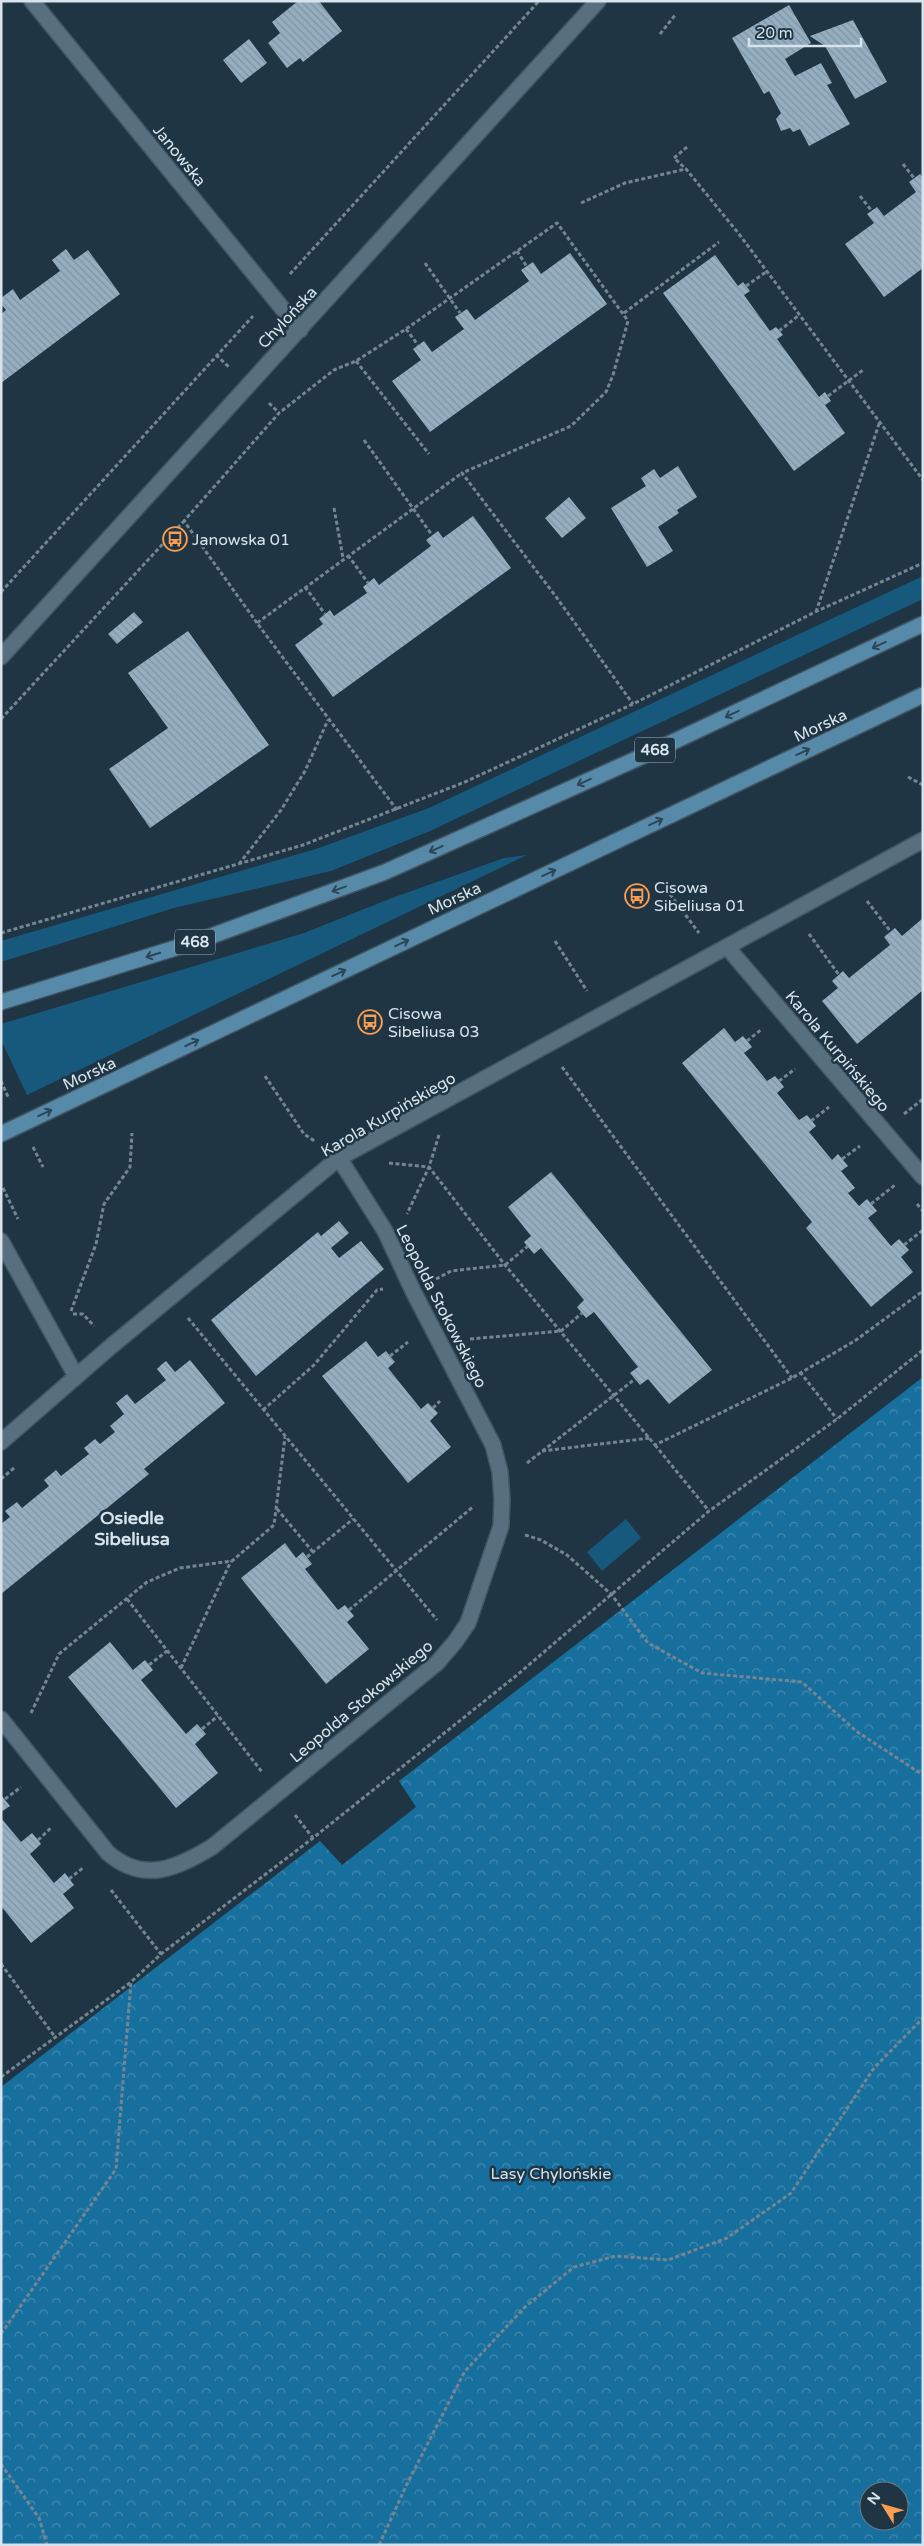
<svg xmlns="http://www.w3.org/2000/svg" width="924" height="2546" viewBox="0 0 924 2546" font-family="'Varela Round',sans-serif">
<defs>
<pattern id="forest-crowns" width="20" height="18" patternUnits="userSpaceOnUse" patternTransform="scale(1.25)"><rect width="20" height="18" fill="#176f9e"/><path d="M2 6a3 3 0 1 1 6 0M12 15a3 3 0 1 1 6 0" fill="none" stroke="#438ab0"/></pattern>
<pattern id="building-back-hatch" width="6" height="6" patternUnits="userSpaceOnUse" patternTransform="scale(1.25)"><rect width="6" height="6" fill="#95aec0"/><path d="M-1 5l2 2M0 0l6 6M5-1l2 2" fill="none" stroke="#8094a2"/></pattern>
</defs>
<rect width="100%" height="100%" fill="#1f3543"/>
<path fill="#17597d" d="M923,576V599L430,831L331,871L174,908L1,962V941L316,849L429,808Z
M527,855L27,1095L1,1040V1024L304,933L392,898L504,858Z
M626,1519L641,1538L602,1571L587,1552Z"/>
<path fill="url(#forest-crowns)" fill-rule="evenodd" d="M923,1377V2545H1V2087L320,1841L342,1865L416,1807L399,1781ZM869,2491H899V2521H869Z"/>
<path fill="url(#building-back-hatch)" d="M298,1H319L342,31L303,62L300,58L287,68L268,43L280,33L272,22Z
M789,5L811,43L785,59L795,76L821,63L832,83L827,85L850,124L809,146L800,129L793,132L790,128L781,131L776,119L781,113L769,91L764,94L732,38Z
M853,20L887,82L855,99L825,46L810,36Z
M249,39L267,63L241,83L223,60Z
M920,174L923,178V268L884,297L845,244L874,223L867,214L877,207L884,216L916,192L909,182Z
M66,249L74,260L88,250L120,294L1,383V314L6,310L1,304V298L13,289L20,300L60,271L52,260Z
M570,253L607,304L430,432L392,381L421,360L413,349L424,341L432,352L464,329L455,317L467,309L475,320L529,281L521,270L533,262L541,274Z
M715,255L738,286L743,282L750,291L744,295L770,331L776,327L783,335L777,339L819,397L825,392L831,401L825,405L845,433L794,471L663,293Z
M678,466L697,497L677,510L679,513L658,527L673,551L647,567L611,508L646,486L641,478L654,469L660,478Z
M569,497L586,518L562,538L545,518Z
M473,516L511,568L333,697L295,645L323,624L319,619L330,610L334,616L367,593L363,587L374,578L379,585L431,546L426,540L438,531L443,538Z
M134,612L143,622L117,644L108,634Z
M188,631L269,745L150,828L109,769L168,728L128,673Z
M923,918V990L857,1044L822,1001L838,988L832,981L843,971L849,978L890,945L884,937L895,928L902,936Z
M724,1028L735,1042L743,1036L752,1047L744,1053L767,1081L775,1076L784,1087L777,1093L799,1120L807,1115L816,1126L809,1132L832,1160L838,1154L848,1166L841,1171L855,1188L848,1193L859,1206L867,1199L877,1211L868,1218L891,1246L899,1239L909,1250L901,1257L913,1272L871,1307L806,1228L812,1222L682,1063Z
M551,1172L712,1370L669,1404L648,1379L640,1385L630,1373L638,1367L594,1312L586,1318L577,1307L584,1300L541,1248L534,1254L524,1242L531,1236L508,1207Z
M339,1221L349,1233L331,1248L339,1258L361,1241L384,1269L256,1376L211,1320L318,1232L321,1236Z
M366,1341L378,1357L386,1351L390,1356L395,1362L388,1368L421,1409L428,1403L438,1413L430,1421L451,1447L408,1483L322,1376Z
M190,1360L225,1403L144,1469L149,1474L1,1594V1524L10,1517L5,1511L17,1502L22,1508L49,1486L44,1480L56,1470L61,1476L89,1454L84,1448L95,1439L100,1444L115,1432L110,1426L124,1414L116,1403L127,1394L135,1404L166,1380L157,1369L161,1365L166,1361L175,1372Z
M285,1543L296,1558L303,1552L312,1564L305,1569L338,1610L345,1605L349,1610L354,1616L347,1622L369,1649L326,1684L241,1578Z
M110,1642L133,1670L145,1660L153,1670L141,1680L186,1734L197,1724L206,1734L195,1744L218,1773L176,1808L68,1677Z
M1,1795L10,1806L1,1812Z
M1,1818L21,1842L32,1833L38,1840L41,1844L30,1854L54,1883L65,1873L74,1885L63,1894L74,1908L31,1943L1,1906Z"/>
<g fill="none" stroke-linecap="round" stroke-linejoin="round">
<g stroke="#415461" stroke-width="18">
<path id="street" d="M32,1L300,330
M1,657L598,1
M727,947L923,1177
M1,1241L76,1376
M1,1442L109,1348L339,1158L923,840
M1,1719L108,1853C144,1884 177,1868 212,1847L437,1663L455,1642L468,1623L501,1526L502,1499L500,1472L493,1445L413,1291L385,1231L339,1158"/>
</g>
<g stroke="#415461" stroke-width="18">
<path id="primary" d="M1,1002L198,941L385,872L643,756L923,624
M1,1134L923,695"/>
</g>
<path stroke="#758692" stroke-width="3" stroke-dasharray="4 2.5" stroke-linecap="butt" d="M660,34L676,14
M687,147L674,158L686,169L739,234L923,480
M903,164L914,178
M860,196L871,210
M581,203L625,183L686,169
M517,251L527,267
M425,263L460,313
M290,274L539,1
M746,286L766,272
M624,313L719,242
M406,329L418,345
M779,331L798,316
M216,355L229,367
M356,361L429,454
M828,396L863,370
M269,403L279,413
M364,440L432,535
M334,508L343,558
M348,555L368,583
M305,587L325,614
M1,592L253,316
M816,612L880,421
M257,623L184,521L279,413L334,370L356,361L406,329L557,223L628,321L613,375L606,392L571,426L462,473L557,598L633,704
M1,719L184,521
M908,777L923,785
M397,810L257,623L462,473
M239,864L281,810L305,771L328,720
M666,889L699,933
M867,901L891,932
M1,933L303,845L465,782L633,704L815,612L923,563
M809,934L839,975
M555,941L587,991
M747,1041L762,1029
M562,1067L792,1378
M265,1076L304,1134L316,1142
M1,1081L9,1099
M779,1081L795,1069
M904,1114L923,1099
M811,1121L829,1107
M439,1135L429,1167L505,1265L655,1445L792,1378L856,1340L923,1291
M33,1147L43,1167
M842,1159L860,1146
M389,1163L429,1167L407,1214
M3,1188L18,1219
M871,1204L895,1185
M917,1204L923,1211
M904,1245L923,1230
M436,1279L451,1271L505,1265L528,1246
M71,1311L96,1244L104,1204L130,1167L132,1133
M73,1314H83L94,1326
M188,1318L437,1620
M470,1339L561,1331L582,1313
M390,1356L408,1342
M800,1372L837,1419
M433,1408L440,1401
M263,1410L314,1365L377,1290L383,1289
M655,1445L709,1511
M542,1451L650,1438
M527,1463L635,1379
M1,1479L14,1468
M277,1509L313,1552
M525,1535L541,1540L567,1555L611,1594L648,1643L702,1673L802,1682L856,1731L923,1775
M307,1557L353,1519
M127,1599L262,1772
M349,1610L474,1506
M149,1665L167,1651
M181,1668L231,1561
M31,1713L59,1654L147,1582L180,1568L232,1561L274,1525L285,1437
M202,1729L218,1716
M5,1799L21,1787
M295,1815L313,1838
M38,1840L52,1827
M69,1879L84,1867
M111,1890L161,1954
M1,1964L55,2037
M1,2077L131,1982L161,1954L313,1838L517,1675L709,1511L837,1419L923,1350
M1,2334L116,2169L131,1982
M1,2464L39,2518L47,2545
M379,2545L407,2484L465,2371L525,2307L574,2267L616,2256L668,2260L727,2238L791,2193L874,2068L923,2018"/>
<use href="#street" stroke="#576f7f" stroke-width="15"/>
<use href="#primary" stroke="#5789a9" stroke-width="15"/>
</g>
<defs><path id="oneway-shaft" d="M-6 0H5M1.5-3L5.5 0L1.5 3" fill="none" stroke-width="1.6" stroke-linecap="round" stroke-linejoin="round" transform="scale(1.25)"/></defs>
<g stroke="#2a4657">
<use href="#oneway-shaft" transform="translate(879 645) rotate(155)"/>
<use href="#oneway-shaft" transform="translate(732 714) rotate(155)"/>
<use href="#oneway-shaft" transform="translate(803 752) rotate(-25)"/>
<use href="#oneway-shaft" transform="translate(584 782) rotate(156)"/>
<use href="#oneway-shaft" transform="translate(656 822) rotate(-25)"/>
<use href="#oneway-shaft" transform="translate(436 849) rotate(156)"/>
<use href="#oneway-shaft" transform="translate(549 873) rotate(-25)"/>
<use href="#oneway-shaft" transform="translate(339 889) rotate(160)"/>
<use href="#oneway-shaft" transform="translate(402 943) rotate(-25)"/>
<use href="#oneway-shaft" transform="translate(153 955) rotate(163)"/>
<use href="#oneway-shaft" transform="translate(339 973) rotate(-25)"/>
<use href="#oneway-shaft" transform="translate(192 1043) rotate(-25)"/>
<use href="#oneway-shaft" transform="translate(45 1113) rotate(-25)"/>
</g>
<defs>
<g id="bus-ring" transform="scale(1.25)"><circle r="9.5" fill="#1f3543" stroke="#fb9e51" stroke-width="1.5"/><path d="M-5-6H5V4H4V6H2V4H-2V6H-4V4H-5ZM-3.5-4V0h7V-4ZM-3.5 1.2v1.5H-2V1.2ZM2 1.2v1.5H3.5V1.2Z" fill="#fb9e51"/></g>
</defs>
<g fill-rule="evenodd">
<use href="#bus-ring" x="175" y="539"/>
<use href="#bus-ring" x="637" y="896"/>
<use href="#bus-ring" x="370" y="1022"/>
</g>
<g text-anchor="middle" stroke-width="5" stroke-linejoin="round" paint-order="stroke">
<g fill="#1f3543" stroke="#a0b0ba" stroke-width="1">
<rect x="635" y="737.5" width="40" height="25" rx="4"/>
<rect x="175" y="929.5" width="40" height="25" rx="4"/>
</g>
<g font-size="15" font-weight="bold" fill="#d7e4ed">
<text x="655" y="755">468</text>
<text x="195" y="947">468</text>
</g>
<g font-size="16" fill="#d7e4ed" stroke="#1f3543">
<text transform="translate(180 155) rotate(51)" y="6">Janowska</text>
<text transform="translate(287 317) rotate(-47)" y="6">Chylońska</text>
<text transform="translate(820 725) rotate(-25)" y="6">Morska</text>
<text transform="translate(454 898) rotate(-25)" y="6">Morska</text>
<text transform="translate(838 1051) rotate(50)" y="6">Karola Kurpińskiego</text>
<text transform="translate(89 1073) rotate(-25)" y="6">Morska</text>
<text transform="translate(388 1114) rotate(-30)" y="6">Karola Kurpińskiego</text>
<text transform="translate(442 1306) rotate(63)" y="6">Leopolda Stokowskiego</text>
<text transform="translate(361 1701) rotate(-40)" y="6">Leopolda Stokowskiego</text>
</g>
<g font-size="16" fill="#d7e4ed" stroke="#1f3543" text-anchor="start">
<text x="192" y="545">Janowska 01</text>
<text x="654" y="893">Cisowa<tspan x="654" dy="18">Sibeliusa 01</tspan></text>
<text x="388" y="1019">Cisowa<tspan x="388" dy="18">Sibeliusa 03</tspan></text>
</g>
<g font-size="16" fill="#cfe2ef" stroke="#1f3543">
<text x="551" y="2179">Lasy Chylońskie</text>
</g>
<g font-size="18" font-weight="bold" fill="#d7e4ed" stroke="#1f3543">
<text x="132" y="1524">Osiedle<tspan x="132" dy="21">Sibeliusa</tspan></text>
</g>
</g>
<rect width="924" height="2546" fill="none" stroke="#d7e4ed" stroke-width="5"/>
<g transform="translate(884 2506) rotate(307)"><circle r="24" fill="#1f3543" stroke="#697b87"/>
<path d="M0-4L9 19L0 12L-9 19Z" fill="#fb9e51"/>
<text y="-8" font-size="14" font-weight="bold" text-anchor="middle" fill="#d7e4ed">N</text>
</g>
<path d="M749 38v8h112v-8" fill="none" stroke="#d7e4ed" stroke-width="2.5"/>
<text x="756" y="38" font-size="15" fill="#d7e4ed" stroke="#1f3543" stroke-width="4" paint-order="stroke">20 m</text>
</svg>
